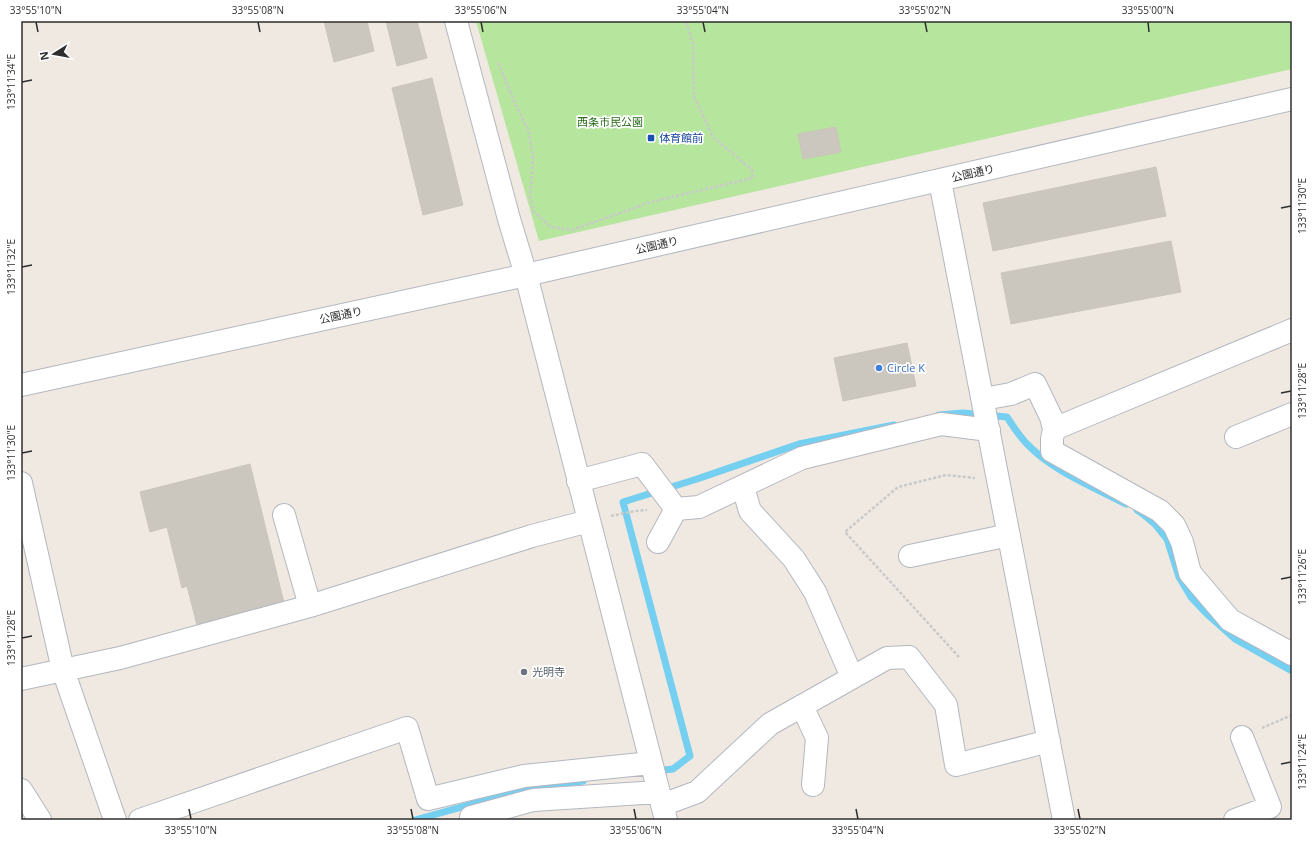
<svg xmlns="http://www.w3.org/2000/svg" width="1313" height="841" viewBox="0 0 1313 841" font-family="'Open Sans','Noto Sans JP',sans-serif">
<rect width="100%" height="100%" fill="#efe9e1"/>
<path fill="#b6e59e" d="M476,21H1292V69L539,241Z"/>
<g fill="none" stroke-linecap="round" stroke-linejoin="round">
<path stroke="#75cff0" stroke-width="7" d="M939,415L963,413L1007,417C1013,426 1019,436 1027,444C1054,472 1092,486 1126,504
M1137,510L1143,514L1155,524L1167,539L1179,577L1191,597L1208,615L1235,639L1292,671
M655,771L673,769L690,756L623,502L697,479L799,444L894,425
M415,820L530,788L583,781"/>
</g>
<path fill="#cbc7bf" stroke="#cbc5ba" d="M324,21H367L374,51L334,62Z
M386,21H417L427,58L397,66Z
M432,78L463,205L423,215L392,88Z
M836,127L841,152L803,159L798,134Z
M1156,167L1166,216L993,251L983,203Z
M1171,241L1181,292L1011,324L1001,273Z
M907,343L916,386L843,401L834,358Z
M250,464L284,603L197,625L187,586L182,588L167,527L150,532L140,492Z"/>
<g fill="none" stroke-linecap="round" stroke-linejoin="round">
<g stroke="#b4b7c1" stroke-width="24">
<path id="minor" d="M940,181L1064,820
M526,275L666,820
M983,399L1011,394L1035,384L1051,417L1054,429L1052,439V451L1160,511L1174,525L1182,542L1190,573L1230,620L1292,654
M1054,429L1292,330
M1236,437L1292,414
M578,481L642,464L676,509L699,507L802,458L941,424L989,430
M21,483L63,670L115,820
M743,487L750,511L794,559L815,592L852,677
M284,515L310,606
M658,542L676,509
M910,556L1009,535
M21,679L120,658L310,606L532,536L589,521
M802,706L817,738L813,785
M662,805L697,792L770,724L887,658L909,657L946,705L956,765L1049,741
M471,817L533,800L658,792
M140,820L407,728L428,799L524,776L651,763
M1235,820L1270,807L1242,737"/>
</g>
<g stroke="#b4b7c1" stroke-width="24">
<path id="tertiary" d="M456,21L509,219L526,275
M21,385L526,275L1292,99
M21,790L40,820"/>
</g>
<path stroke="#c9c9c9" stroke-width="2.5" stroke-dasharray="3 2" stroke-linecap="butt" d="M498,63L515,103L528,129L533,157L530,197L534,212L551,227L572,230L651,202L753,178L752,170L713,137L694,97L693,44L686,21
M611,516L635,511L647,510
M959,657L845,532L898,487L946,475L975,478
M1262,728L1292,715"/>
<use href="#minor" stroke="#fff" stroke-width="22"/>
<use href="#tertiary" stroke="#fff" stroke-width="22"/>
</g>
<path fill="none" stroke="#2e2e2e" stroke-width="1.5" d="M36,22L38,32M258,22L260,32M481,22L483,32M703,22L705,32M925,22L927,32M1148,22L1149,32M22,82L32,80M1281,208L1291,206M22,267L32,265M1281,393L1291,391M22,453L32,451M1281,579L1291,577M22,638L32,636M1281,764L1291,762M189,809L191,819M411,809L413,819M634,809L636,819M856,809L858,819M1078,809L1080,819"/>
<rect fill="#1a4fb4" stroke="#fff" stroke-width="1.5" x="647" y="134" width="8" height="8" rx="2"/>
<circle fill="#3f7fe0" stroke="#fff" stroke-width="1.5" cx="879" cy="368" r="4"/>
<circle fill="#6b7280" stroke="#fff" stroke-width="1.5" cx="524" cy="672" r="4"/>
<g text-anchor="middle" stroke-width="3.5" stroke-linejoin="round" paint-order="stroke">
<g font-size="11" fill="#2c6e1b" stroke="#fff">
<text x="610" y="126">西条市民公園</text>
</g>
<g font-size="11" fill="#164399" stroke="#fff" text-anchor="start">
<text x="659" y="142">体育館前</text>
</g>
<g font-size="11" fill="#2e2e2e" stroke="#fff">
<text transform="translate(973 173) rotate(-13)" y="4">公園通り</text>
<text transform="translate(657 245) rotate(-13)" y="4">公園通り</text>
<text transform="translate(341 315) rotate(-12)" y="4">公園通り</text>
</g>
<g font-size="11" fill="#366cbe" stroke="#fff" text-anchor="start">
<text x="887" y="372">Circle K</text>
</g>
<g font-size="11" fill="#5b616d" stroke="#fff" text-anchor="start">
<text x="532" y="676">光明寺</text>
</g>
</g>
<rect width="1313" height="841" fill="none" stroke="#ffffff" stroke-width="44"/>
<g transform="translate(54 54) rotate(259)" stroke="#ffffff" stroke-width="3" paint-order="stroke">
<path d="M0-3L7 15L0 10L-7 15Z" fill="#2e2e2e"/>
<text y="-6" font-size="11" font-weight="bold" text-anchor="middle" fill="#2e2e2e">N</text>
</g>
<rect x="22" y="22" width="1269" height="797" fill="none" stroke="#2e2e2e" stroke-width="1.5"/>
<g font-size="10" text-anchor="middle" fill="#2e2e2e">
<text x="36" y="14">33°55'10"N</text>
<text x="258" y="14">33°55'08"N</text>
<text x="481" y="14">33°55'06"N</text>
<text x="703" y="14">33°55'04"N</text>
<text x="925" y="14">33°55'02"N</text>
<text x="1148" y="14">33°55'00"N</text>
<text transform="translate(11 82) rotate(-90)" y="4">133°11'34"E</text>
<text transform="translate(1302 206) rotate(-90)" y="4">133°11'30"E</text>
<text transform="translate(11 267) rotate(-90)" y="4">133°11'32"E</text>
<text transform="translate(1302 391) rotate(-90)" y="4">133°11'28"E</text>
<text transform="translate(11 453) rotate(-90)" y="4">133°11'30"E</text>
<text transform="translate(1302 577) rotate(-90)" y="4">133°11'26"E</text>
<text transform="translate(11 638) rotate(-90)" y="4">133°11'28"E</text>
<text transform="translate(1302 762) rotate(-90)" y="4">133°11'24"E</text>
<text x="191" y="834">33°55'10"N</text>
<text x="413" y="834">33°55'08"N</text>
<text x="636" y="834">33°55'06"N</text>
<text x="858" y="834">33°55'04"N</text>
<text x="1080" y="834">33°55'02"N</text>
</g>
</svg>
